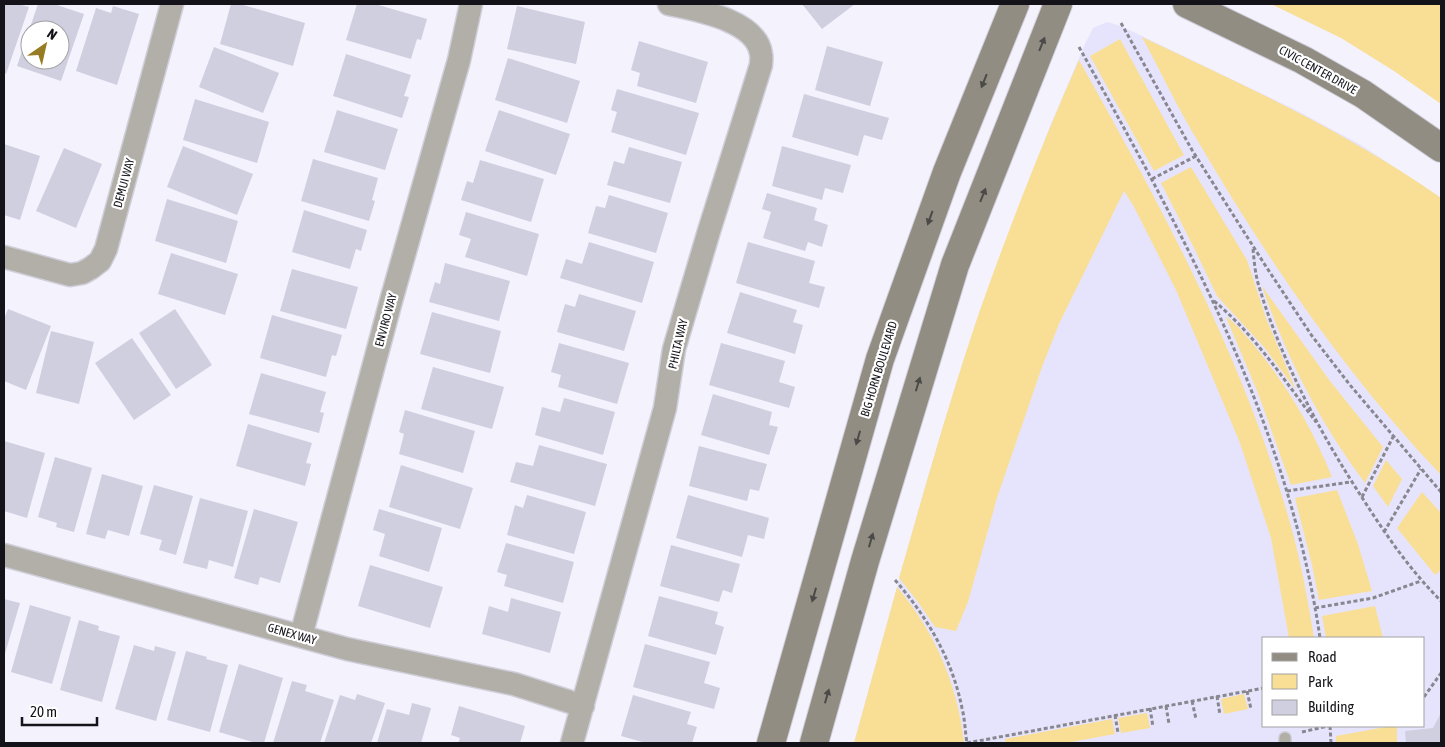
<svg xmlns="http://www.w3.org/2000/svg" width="1445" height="747" viewBox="0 0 1445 747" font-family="'Asap Condensed',sans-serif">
<rect width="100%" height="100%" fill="#f3f2fd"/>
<path fill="#e6e4fd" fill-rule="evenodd" d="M1107,22L1121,26L1296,110L1361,145L1441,198V743H854L919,508L943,426L980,310L1051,124L1085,44L1093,28ZM1264,638H1424V726H1264Z"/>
<path fill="#f9df95" d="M1271,4H1441V104L1394,71L1341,38Z
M1142,37C1246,86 1347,132 1441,198V475C1347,376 1268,261 1199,143C1178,109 1161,72 1142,37Z
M1120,39L1184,155L1154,171L1090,56Z
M1079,60C1162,208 1244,358 1290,523C1301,561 1308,600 1314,638H1289L1271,538L1240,443L1176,290L1133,205L1124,191L1059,324L1042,367L997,498L968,602L956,631L935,627L918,602L899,578C925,488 950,398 980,310C1010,225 1043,141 1079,60Z
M1191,167L1247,260L1266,318L1296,390L1264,347L1217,296L1194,248L1161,183Z
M1262,286L1330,381L1383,447L1365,483C1320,423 1286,357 1262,286Z
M1226,317C1234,321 1241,331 1248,338C1283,379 1312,426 1332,477L1291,485L1258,393Z
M1386,460L1402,479L1388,507L1373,486Z
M1337,490L1358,544L1372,591L1319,600L1312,565L1295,498Z
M1422,492L1441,513V570L1435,575L1397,528Z
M897,587C935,632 958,685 964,743H854Z
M1375,606L1383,638H1326L1322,616Z
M1244,694L1248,709L1224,714L1221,699Z
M1147,713L1150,728L1121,733L1118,718Z
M1112,719L1115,734L1066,743H1006L1005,739Z
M1391,726H1397V743H1336V736Z"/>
<path fill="#d0cfe0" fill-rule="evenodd" d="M4,4H18L29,7L6,74L4,73Z
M38,4H54L84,14L61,81L17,66ZM30,30H60V60H30Z
M231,4H240L305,23L293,66L220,44Z
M357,4H375L427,19L421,40L417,39L411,59L346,40Z
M802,4H855L822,29Z
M113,6L139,14L117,85L76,71L96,8L111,13Z
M517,6L585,22L576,64L507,49Z
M639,41L708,62L696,103L637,86L640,73L631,70Z
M827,46L883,62L870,106L815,90Z
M214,47L279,73L263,113L199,87Z
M346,54L411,75L404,96L409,97L402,118L333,96Z
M508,58L580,81L567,123L495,100Z
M617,89L699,113L686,155L611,132L617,112L611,110Z
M804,94L889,118L882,140L864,135L858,156L792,137Z
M195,99L269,122L257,163L183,140Z
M337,110L398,129L385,170L324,152Z
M499,110L570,134L556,175L485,151Z
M4,144L40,156L20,220L4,215Z
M183,146L253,174L237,215L167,187Z
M782,146L851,165L843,193L825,188L822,200L772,186Z
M629,147L682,162L670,203L607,185L614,161L624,164Z
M64,148L102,164L76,228L36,211Z
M313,159L378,178L372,200L375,201L369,221L301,201Z
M480,160L544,179L531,222L461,200L467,181L473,183Z
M767,193L817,208L814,220L828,225L822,247L808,242L805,251L763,238L771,212L762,209Z
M609,195L668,213L656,253L588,233L596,206L605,208Z
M167,199L238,221L226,263L155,241Z
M304,210L367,230L361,251L356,249L350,269L292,252Z
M466,212L539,234L527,276L465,257L471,239L459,235Z
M589,242L654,262L642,303L560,278L566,259L582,264Z
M748,242L815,261L809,283L825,287L819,308L736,283Z
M171,253L238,274L225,315L158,294Z
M445,263L510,281L499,321L429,302L435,282L440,284Z
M292,269L358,287L346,329L280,311Z
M740,292L797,310L793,322L803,325L795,354L727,333Z
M579,294L636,311L624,351L557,332L565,304L575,307Z
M8,309L51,326L26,390L4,381V319Z
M175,309L212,365L176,389L139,333Z
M432,312L501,331L490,373L420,354Z
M272,315L342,335L336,356L332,355L326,377L260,358Z
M51,331L94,342L79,404L36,393Z
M132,338L171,395L134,420L95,363Z
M559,343L629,363L617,404L558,387L561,375L551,372Z
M721,343L785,361L779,382L795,387L789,408L709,385Z
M433,367L504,387L492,429L421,409Z
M261,373L326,392L320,412L324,413L319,433L249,414Z
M713,394L772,412L769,425L778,427L769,455L701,435Z
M564,398L615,412L603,455L535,435L542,407L560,412Z
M405,410L475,431L463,473L399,454L404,434L399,432Z
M248,424L312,443L306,463L311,464L305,486L236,466Z
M4,441L45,453L27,518L4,511Z
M539,445L607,464L595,506L510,482L516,462L533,466Z
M699,446L767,464L759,491L750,489L747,501L689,486Z
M55,457L92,468L74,532L56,527L57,523L38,517Z
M401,465L473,488L460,529L389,507Z
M102,474L143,486L129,536L108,530L105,539L86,534Z
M154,485L193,496L176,555L159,550L162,540L140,534Z
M527,495L586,512L574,554L507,535L515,505L523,508Z
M688,495L769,518L764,539L748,535L742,557L676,538Z
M200,498L248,511L233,567L209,560L207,569L183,563Z
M254,509L298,522L280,583L260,577L258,585L234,578Z
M379,509L442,528L429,572L379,556L385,534L373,530Z
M506,543L574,562L563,603L504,586L507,575L497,572Z
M671,545L740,564L732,593L723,590L719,602L660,586Z
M370,565L443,587L430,628L358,606Z
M659,596L718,612L715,624L724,627L716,655L648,636Z
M511,598L561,612L550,653L482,634L489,606L508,612Z
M4,599L20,603L4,657Z
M30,605L71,617L52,684L11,672Z
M79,620L99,626L98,630L120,636L102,702L60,690Z
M645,644L710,662L704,683L720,688L714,709L633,687Z
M134,645L154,651L155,646L176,652L156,721L115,709Z
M186,651L207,657L206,659L228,665L210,732L167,720Z
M239,664L283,678L264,743H256L219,732Z
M292,681L307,685L305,691L334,700L320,743H273Z
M357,694L385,703L371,743H324L340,695L355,700Z
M633,695L691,712L687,724L697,727L692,743H646L621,736Z
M412,703L431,708L421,743H377L387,709L409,715Z
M459,706L525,726L520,743H458L460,738L451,735Z
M1441,713V743H1406L1405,731L1433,728Z"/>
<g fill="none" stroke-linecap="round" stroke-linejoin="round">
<g stroke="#cfced9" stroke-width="14">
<path id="lane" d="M1285,743V738"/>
</g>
<g stroke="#cfced9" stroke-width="25">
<path id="street" d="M4,257L70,275L82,273L91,268L100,261L106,249L172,4
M4,555L347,649L514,684L583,706
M301,636L391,301L459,60L471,4
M572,743L665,408L674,349L709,231L761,65C761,62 762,57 761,54C757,20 696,10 669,4"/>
</g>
<g stroke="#cfced9" stroke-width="30">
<path id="secondary" d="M1187,4L1303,60L1363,94L1441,148
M771,743L880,359L947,172L1015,4
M814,743L865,561L955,265L1058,4"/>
</g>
<path stroke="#88878f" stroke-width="3" stroke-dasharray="4 2.5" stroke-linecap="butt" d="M1121,23L1192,150L1265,265L1312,336L1350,385L1441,492
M1079,47C1183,233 1289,425 1320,638
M1152,179L1196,156
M1253,249C1254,260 1255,272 1258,283C1279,356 1321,435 1363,499C1386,535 1410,570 1441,601
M1214,301C1256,336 1284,380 1316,422
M1287,491L1351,482
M1362,497L1393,437
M1384,532L1421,469
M895,580C928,618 952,659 962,708C965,720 965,731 967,743
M1315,608L1373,598L1421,581
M1247,691L1251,709
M1217,696L1220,715
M1424,697L1441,673
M1192,701L1196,719
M1166,706L1169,724
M1150,708L1153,727
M1115,715L1118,733
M1330,726L1331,743
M1302,732L1328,726
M967,743L1264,688"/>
<use href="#lane" stroke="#b1afa7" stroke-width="11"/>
<use href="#street" stroke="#b1afa7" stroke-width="22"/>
<use href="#secondary" stroke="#918d82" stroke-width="28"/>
</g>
<defs><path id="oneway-solid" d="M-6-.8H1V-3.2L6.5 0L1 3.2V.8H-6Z" transform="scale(1.25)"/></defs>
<g fill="#4c4a48">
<use href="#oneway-solid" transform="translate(1042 44) rotate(-68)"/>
<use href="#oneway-solid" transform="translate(984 81) rotate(112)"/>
<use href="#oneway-solid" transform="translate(983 195) rotate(-68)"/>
<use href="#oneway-solid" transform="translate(930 218) rotate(110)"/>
<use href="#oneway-solid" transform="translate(918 384) rotate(-73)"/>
<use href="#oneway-solid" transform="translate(858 438) rotate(106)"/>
<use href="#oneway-solid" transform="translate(871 540) rotate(-74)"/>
<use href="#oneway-solid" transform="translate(814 595) rotate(106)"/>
<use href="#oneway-solid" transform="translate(827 696) rotate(-74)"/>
</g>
<g text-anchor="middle" stroke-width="4.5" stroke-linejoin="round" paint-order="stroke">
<g font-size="12" fill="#141319" stroke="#fff">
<text transform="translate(1318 70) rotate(29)" y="4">CIVIC CENTER DRIVE</text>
<text transform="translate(124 183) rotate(-75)" y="4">DEMUI WAY</text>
<text transform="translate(386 320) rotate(-75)" y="4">ENVIRO WAY</text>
<text transform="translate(678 344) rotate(-77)" y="4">PHILTA WAY</text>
<text transform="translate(879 369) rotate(-73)" y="4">BIG HORN BOULEVARD</text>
<text transform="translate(292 634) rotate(16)" y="4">GENEX WAY</text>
</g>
</g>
<rect width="1445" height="747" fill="none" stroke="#141319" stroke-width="10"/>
<rect x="1262" y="637" width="162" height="90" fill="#ffffff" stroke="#a1a1a3"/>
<rect x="1272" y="653" width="25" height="8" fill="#918d82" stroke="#a1a1a3"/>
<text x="1308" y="662" font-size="15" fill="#141319">Road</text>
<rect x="1272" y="674" width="25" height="15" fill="#f9df95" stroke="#a1a1a3"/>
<text x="1308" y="687" font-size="15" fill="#141319">Park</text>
<rect x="1272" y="700" width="25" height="15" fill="#d0cfe0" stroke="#a1a1a3"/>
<text x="1308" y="712" font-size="15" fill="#141319">Building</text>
<g transform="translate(45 45) rotate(34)"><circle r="24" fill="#ffffff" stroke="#a1a1a3"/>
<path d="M0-4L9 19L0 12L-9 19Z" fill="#977c24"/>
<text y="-8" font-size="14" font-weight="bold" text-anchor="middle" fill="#141319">N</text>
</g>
<path d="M22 717v8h75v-8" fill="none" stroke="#141319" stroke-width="2.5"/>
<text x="30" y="717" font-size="15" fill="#141319" stroke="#ffffff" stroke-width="4" paint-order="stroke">20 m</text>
</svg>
